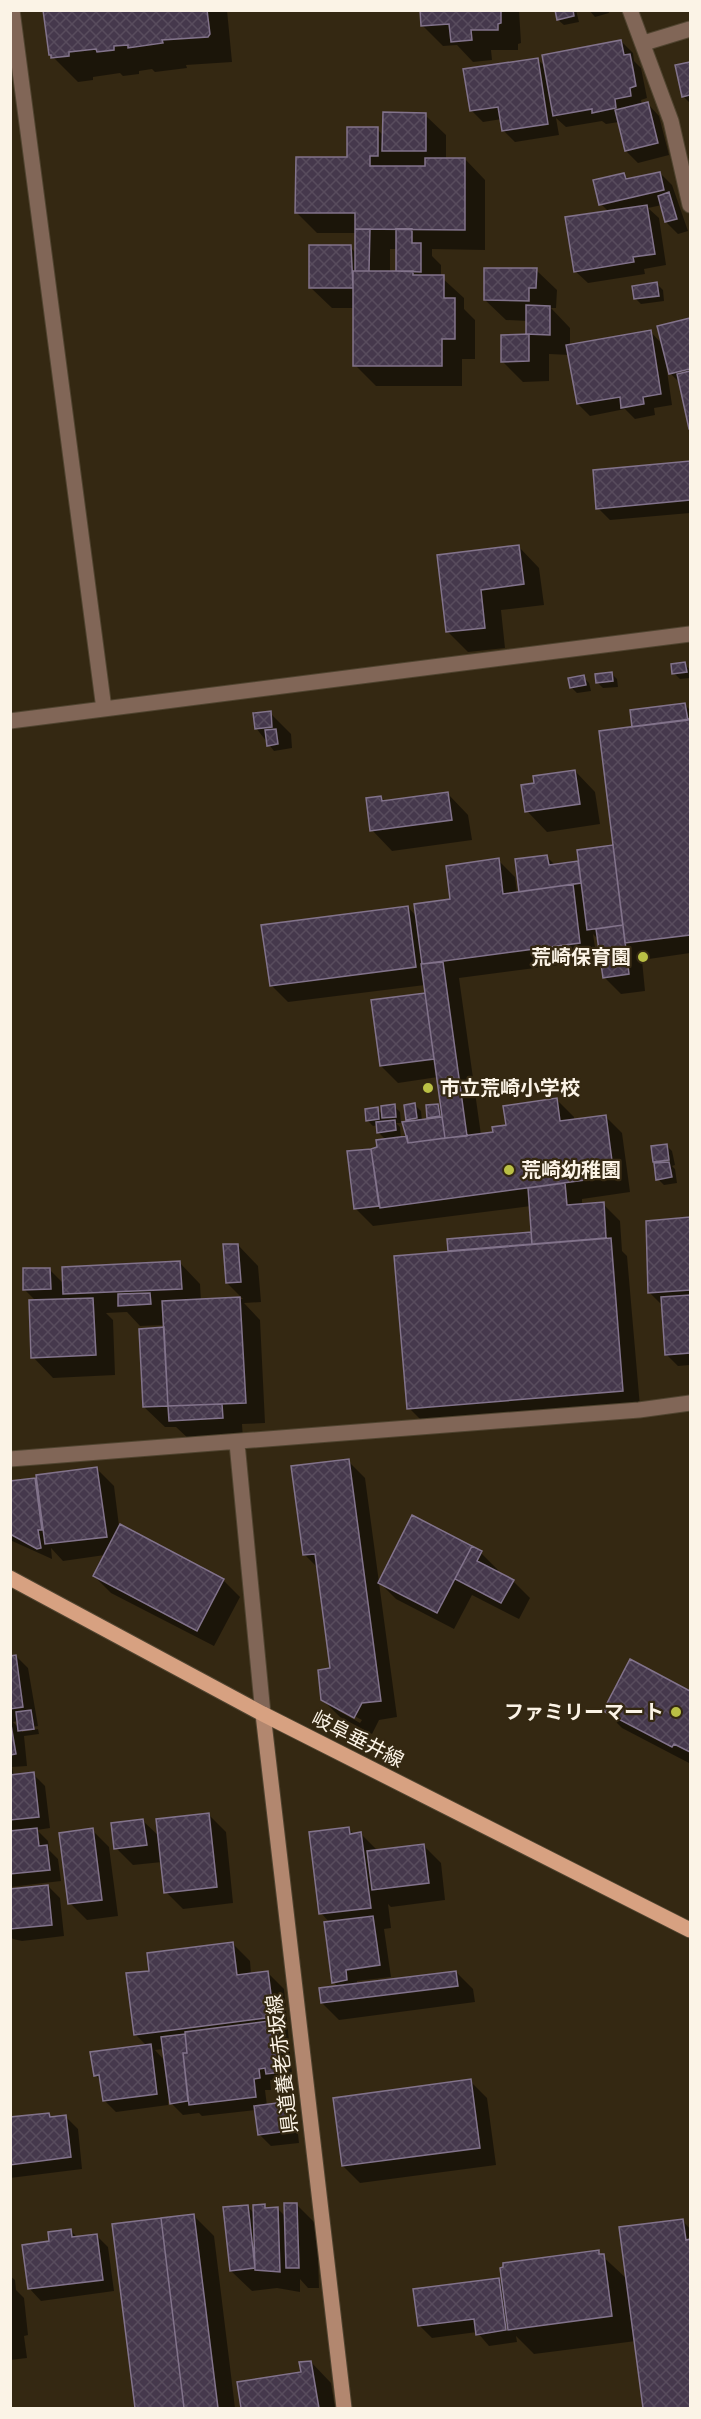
<svg xmlns="http://www.w3.org/2000/svg" width="701" height="2419" viewBox="0 0 701 2419" font-family="Rubik,'Noto Sans JP',sans-serif">
<defs>
<pattern id="building-cross-hatch" width="8" height="8" patternUnits="userSpaceOnUse" patternTransform="scale(1.5)"><rect width="8" height="8" fill="#45384c"/><path d="M0 0l8 8M0 8l8-8" fill="none" stroke="#584c5d"/></pattern>
</defs>
<rect width="100%" height="100%" fill="#342812"/>
<path fill="#0007" fill-rule="evenodd" d="M44,10H227L232,62L186,65L187,68L155,72L152,69L139,71V74L123,76L120,73L93,77V80L78,82L50,54Z
M422,10H519L521,43L518,44V50H491L492,60L473,62L457,45L443,46L423,26Z
M556,10H576L579,22L564,25L558,20Z
M589,10H608L609,13L595,17Z
M621,41L633,53L634,61L641,68L647,98L641,100L642,105L647,103L659,116L669,155L638,163L626,151L619,122L606,124L602,121L566,127L556,118L559,135L515,142L503,130L502,119L483,122L471,110L537,59L546,67Z
M690,63V103L683,96L677,66Z
M425,115L446,135V159H465L485,180V250L432,249V256L441,265V277L464,298V309L475,320V359H462V386H376L355,365V308H332L311,288L350,247L357,254V233H317L297,213L377,129L384,136ZM390,249H398V273H390Z
M660,173L672,185L688,231L678,234L666,222L662,205L648,208L659,218L666,265L644,269L645,274L588,283L575,271L609,212L601,204L624,174L629,180Z
M536,270L557,290L556,308H551L570,328V345L650,331L663,345L659,327L690,320V429L680,383L670,373L668,364H666L672,405L654,408L655,415L635,419L625,409L590,416L578,404L570,355L549,354V381L523,382L502,361L528,335V321L506,320L485,300Z
M657,284L663,290L664,301L641,304L635,298Z
M690,463V513L610,520L598,508L595,471Z
M519,547L539,568L544,605L501,610L505,648L468,652L447,631L439,557Z
M685,664L690,670V678L680,679L674,673Z
M611,673L617,679L618,687L603,688L597,682Z
M583,677L589,683L591,691L577,693L571,687Z
M685,705L690,710V953L642,960L645,991L621,994L604,977L599,940L593,934L597,960L459,978L481,1135L495,1133L557,1100L574,1117V1121L605,1116L622,1133L630,1192L582,1199V1206L603,1204L620,1221L622,1251L627,1256L640,1407L426,1425L409,1408L450,1253L449,1241L533,1234L531,1206L373,1226L356,1209L348,1153L378,1149L386,1140L378,1132V1125L373,1126L367,1120L377,1109L383,1115L394,1106L400,1112L401,1123H396L400,1127L401,1138L405,1137L404,1123L411,1122L407,1119L415,1105L421,1111L422,1121L431,1120L429,1117L438,1105L443,1110L438,1077L398,1083L381,1066L373,1002L427,994L425,985L288,1002L271,985L408,907L417,917L452,901L498,860L515,877L517,893H521L547,857L556,866L580,863L615,846L634,728Z
M270,713L291,734L292,748L274,751L256,728Z
M575,771L595,792L600,824L547,832L527,811Z
M448,794L468,815L472,840L392,851L372,830L381,797L386,802Z
M666,1145L672,1151L675,1165L672,1166L675,1169L677,1183L664,1185L658,1179V1164L655,1161Z
M690,1219V1365L678,1366L666,1354L663,1306L650,1293L647,1223Z
M238,1245L258,1266L261,1302L244,1303L260,1320L265,1423L242,1424L243,1439L191,1441L176,1427H165L144,1407L165,1325L140,1326L127,1312L106,1313L113,1320L115,1375L53,1378L33,1357L37,1302L25,1290L49,1269L64,1284L180,1263L200,1284L201,1301L243,1299L227,1283Z
M348,1461L365,1478L397,1717L379,1720L372,1734L340,1717L323,1700L331,1670L318,1568L304,1554ZM337,1707L362,1720L360,1723L337,1710Z
M97,1469L114,1486L119,1526L223,1580L240,1597L214,1646L111,1593L94,1576L105,1555L63,1561L51,1548L52,1559L10,1540V1482L34,1479L39,1483Z
M413,1517L481,1553L498,1570L497,1573L513,1581L530,1598L519,1619L472,1595L454,1629L396,1599L379,1582Z
M16,1656L28,1668L38,1726L22,1729V1732L38,1729L39,1734L24,1736L27,1766L12,1767L14,1776L33,1774L45,1786L50,1828L37,1830L48,1841L49,1850L58,1859L61,1881L10,1887V1657ZM18,1721L19,1728L13,1722Z
M630,1661L690,1692L689,1763L622,1728L605,1711Z
M209,1815L226,1832L233,1903L183,1909L166,1892L162,1862L133,1865L116,1848L143,1821L160,1837Z
M348,1828L354,1834H361L378,1851L424,1846L441,1863L445,1900L391,1907L388,1904L391,1928L384,1929L391,1977L357,1981V1985L456,1972L473,1989L475,2002L339,2020L322,2003L339,1987L333,1982L330,1923L321,1913Z
M92,1830L109,1847L118,1916L87,1920L70,1903Z
M48,1886L60,1898L64,1936L22,1941L13,1939L10,1936V1891Z
M233,1944L250,1961L251,1974L267,1972L284,1989L293,2084L279,2085L274,2080H270L271,2090H265L267,2106L284,2104L296,2116L299,2143L271,2146L259,2134L256,2110L202,2116L199,2113L183,2115L168,2100V2105L116,2112L104,2100L102,2082L95,2075L147,2046L135,2034L150,1972ZM164,2049L165,2061L155,2050Z
M470,2081L487,2098L496,2165L360,2183L343,2166Z
M49,2114L52,2118L65,2116L78,2129L82,2169L10,2178V2118Z
M296,2204L317,2225L319,2288H308L300,2279V2292L277,2288L252,2291L231,2271L247,2206L254,2213V2206L277,2208L286,2217Z
M194,2216L214,2236L235,2408H136L114,2225Z
M682,2220L690,2229V2408H645L636,2341L534,2354L516,2336L517,2342L489,2346L477,2332L432,2338L420,2326L499,2280L503,2284L598,2252L627,2279Z
M70,2230L77,2237L96,2235L108,2247L114,2291L41,2301L29,2288Z
M10,2276L15,2280L16,2290L24,2298L28,2335L24,2336L27,2358L10,2360Z
M311,2362L331,2383L335,2408H243L239,2384L302,2374Z"/>
<path fill="url(#building-cross-hatch)" stroke="#82738b" stroke-width="1.5" d="M43,10H207L210,34L208,37L162,40L163,43L128,48V45L114,46V50L97,52L96,49L69,52V56L51,58V55H49Z
M420,10H501V23L498,24V30H471L472,40L451,42L449,24L421,26Z
M555,10H573L574,16L557,20Z
M621,40L624,55L630,54L633,69L636,86L630,88L631,96L615,99L616,108L592,113V109L553,116L542,55Z
M538,58L548,124L502,131L498,107L470,111L463,69Z
M690,62V95L682,97L675,65Z
M648,102L658,143L625,151L615,110Z
M383,112L426,113V151H382Z
M347,127H378V156H370V166H425V158H465V230L355,229V213H295L296,157H347Z
M660,172L664,190L599,205L593,180L624,173L626,179Z
M669,192L677,219L665,222L658,196Z
M647,205L655,254L633,257L634,262L574,272L565,217Z
M355,229H370L369,271H355Z
M396,229H412V243H421V272L396,271Z
M309,245H351L353,288H309Z
M484,268H537L536,288H529V301L484,300Z
M353,271H413V275H444V298H455V339H442V366H353Z
M657,282L659,296L634,299L632,286Z
M526,305L550,306V335L526,334Z
M690,318V369L669,374L657,326Z
M651,330L661,394L643,397L644,404L621,408L620,397L577,404L566,345Z
M529,334V361L501,362V335Z
M690,371V429H689L677,374Z
M690,461V500L596,509L593,470Z
M519,545L524,584L481,590L485,628L446,632L437,555Z
M685,662L687,672L672,674L671,664Z
M612,672L613,681L596,683L595,674Z
M584,675L586,685L570,688L568,678Z
M685,703L688,720L632,727L630,710Z
M271,711L272,727L255,729L253,713Z
M690,719V935L625,943L599,731Z
M276,729L278,744L267,746L265,730Z
M575,770L580,804L525,812L521,785L534,783L533,776Z
M448,792L452,820L370,831L366,798L381,796L382,801Z
M613,845L623,925L587,930L577,850Z
M547,855L549,865L578,861L581,883L519,892L515,859Z
M499,858L503,894L573,884L580,943L422,964L414,904L450,899L446,866Z
M408,906L416,967L270,986L261,925Z
M623,925L629,974L603,978L596,929Z
M443,962L467,1136L445,1138L421,964Z
M425,993L434,1059L380,1066L371,1000Z
M557,1098L560,1121L606,1115L614,1176L380,1208L371,1149L377,1147L376,1140L407,1136L408,1143L493,1132L492,1127L506,1125L503,1106Z
M415,1103L417,1118L406,1120L404,1105Z
M395,1104L396,1117L382,1118L381,1106Z
M438,1104L440,1116L427,1118L426,1105Z
M378,1107L379,1119L366,1121L365,1109Z
M442,1117L445,1138L408,1143L402,1122Z
M395,1120L396,1130L377,1133L376,1122Z
M667,1144L669,1160L653,1162L651,1146Z
M371,1149L379,1206L354,1209L347,1151Z
M669,1162L672,1177L656,1180L654,1163Z
M565,1183L567,1205L604,1202L606,1238L532,1244L528,1188Z
M690,1217V1290L648,1293L646,1221Z
M531,1232L532,1244L448,1251L447,1239Z
M611,1238L623,1391L407,1409L394,1256Z
M223,1244H238L241,1282L226,1283Z
M180,1261L182,1289L63,1294L62,1267Z
M23,1268H50L51,1289L23,1290Z
M150,1293L151,1304L118,1306V1294Z
M690,1295V1353L665,1355L661,1297Z
M240,1297L246,1403L168,1406L162,1301Z
M93,1298L96,1355L31,1358L29,1300Z
M164,1327L168,1406L143,1407L139,1329Z
M222,1404L223,1418L169,1421L168,1406Z
M349,1459L381,1701L362,1703L354,1718L321,1700L318,1670L330,1668L315,1554L303,1555L291,1466Z
M97,1467L107,1537L45,1544L36,1475Z
M35,1478L42,1530H38L41,1548L37,1549L10,1534V1481Z
M412,1515L472,1546L437,1613L378,1583Z
M120,1524L224,1579L197,1631L93,1576Z
M472,1546L482,1551L477,1561L514,1580L501,1603L455,1579Z
M16,1655L23,1707L10,1709V1656Z
M630,1659L690,1691V1752L674,1744L672,1747L603,1711Z
M31,1710L34,1729L18,1731L16,1712Z
M10,1719L16,1754L10,1755Z
M34,1772L39,1817L10,1820V1775Z
M209,1813L217,1887L164,1893L156,1819Z
M143,1819L147,1845L114,1849L111,1823Z
M349,1827L350,1834L361,1832L371,1908L319,1914L309,1832Z
M37,1828L39,1846L47,1845L50,1870L10,1874V1831Z
M93,1828L102,1900L68,1904L59,1833Z
M424,1844L429,1883L372,1890L367,1851Z
M48,1885L52,1925L10,1929V1889Z
M373,1916L380,1965L346,1970L347,1980L332,1983L324,1922Z
M233,1942L237,1975L268,1971L274,2017L134,2035L126,1973L149,1971L147,1953Z
M456,1971L458,1986L321,2003L319,1988Z
M276,2020L282,2072L266,2074L265,2068L259,2069L260,2078L254,2079L256,2097L189,2105L183,2053H187L185,2032Z
M185,2034L187,2053H183L188,2101L170,2104L161,2037Z
M151,2044L157,2094L103,2101L99,2075L94,2076L90,2052Z
M471,2079L480,2148L342,2166L333,2098Z
M284,2102L288,2131L258,2135L254,2106Z
M49,2113L50,2117L66,2115L71,2157L10,2165V2117Z
M284,2203H297L299,2268H286Z
M265,2204V2208L278,2207L280,2272L255,2270L253,2205Z
M248,2205L255,2268L230,2271L223,2207Z
M194,2214L218,2408H184L161,2218Z
M161,2218L184,2408H135L112,2224Z
M683,2219L686,2240L690,2239V2408H643L619,2227Z
M71,2229L72,2237L97,2234L103,2280L28,2289L22,2245L49,2241L48,2232Z
M599,2250V2254H604L612,2316L508,2330L500,2268L503,2267V2263Z
M499,2278L506,2330L476,2335L474,2319L418,2326L413,2289Z
M311,2361L319,2408H241L237,2382L301,2372L299,2362Z"/>
<g fill="none" stroke-linecap="round" stroke-linejoin="round">
<g stroke="#504430" stroke-width="17">
<path id="street" d="M12,10L104,709
M630,10L671,121L690,205
M644,43L690,29
M10,721L690,634
M237,1443L263,1714
M10,1459L639,1410L690,1403"/>
</g>
<g stroke="#504430" stroke-width="17">
<path id="secondary" d="M263,1714L344,2408"/>
</g>
<g stroke="#504430" stroke-width="17">
<path id="primary" d="M10,1578L263,1714L690,1930"/>
</g>
<use href="#street" stroke="#816657" stroke-width="15"/>
<use href="#secondary" stroke="#b2876f" stroke-width="15"/>
<use href="#primary" stroke="#d7a181" stroke-width="15"/>
</g>
<g fill="#bac045" stroke="#342812" stroke-width="2">
<circle cx="643" cy="957" r="6"/>
<circle cx="428" cy="1088" r="6"/>
<circle cx="509" cy="1170" r="6"/>
<circle cx="676" cy="1712" r="6"/>
</g>
<g text-anchor="middle" stroke-width="4.5" stroke-linejoin="round" paint-order="stroke">
<g font-size="20" font-weight="bold" fill="#fbf3e6" stroke="#342812" text-anchor="end">
<text x="631" y="964">荒崎保育園</text>
<text x="440" y="1095" text-anchor="start">市立荒崎小学校</text>
<text x="521" y="1177" text-anchor="start">荒崎幼稚園</text>
<text x="664" y="1719">ファミリーマート</text>
</g>
<g font-size="20" fill="#fbf3e6" stroke="#342812">
<text transform="translate(358 1739) rotate(27)" y="7">岐阜垂井線</text>
<text transform="translate(282 2064) rotate(-97)" y="7">県道養老赤坂線</text>
</g>
</g>
<rect width="701" height="2419" fill="none" stroke="#fbf3e6" stroke-width="24"/>
</svg>
